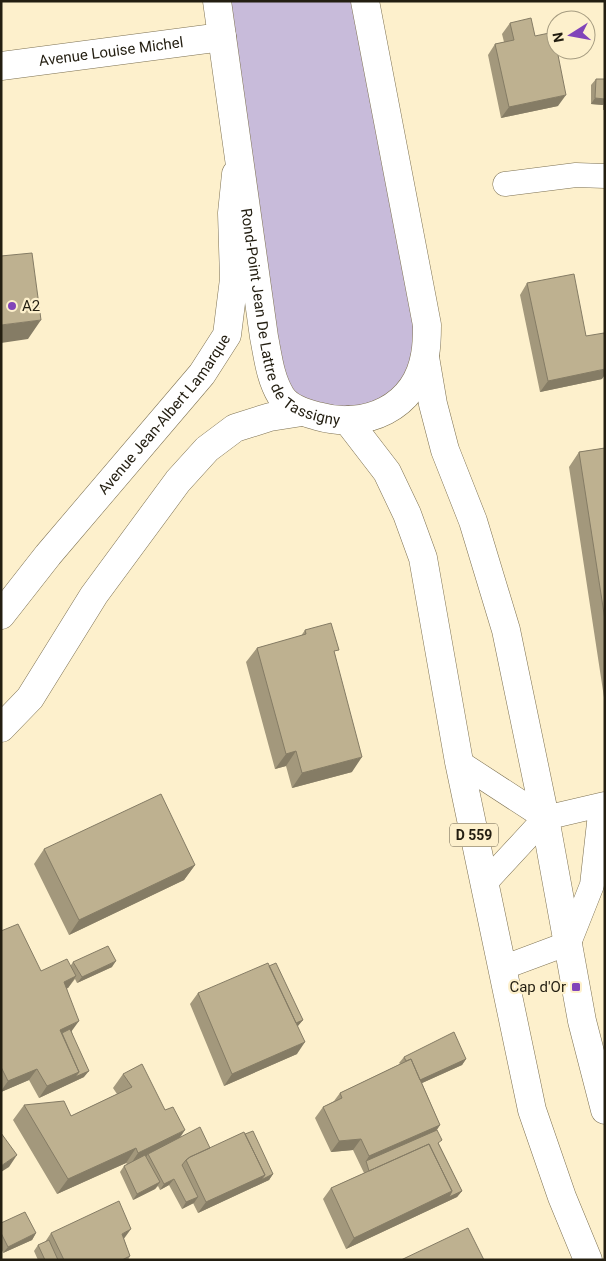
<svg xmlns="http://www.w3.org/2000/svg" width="606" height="1261" viewBox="0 0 606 1261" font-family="Roboto,sans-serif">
<rect width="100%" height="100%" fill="#fdf0cc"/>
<path fill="#c8bbda" d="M217,1H365L425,356L372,418L282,398Z"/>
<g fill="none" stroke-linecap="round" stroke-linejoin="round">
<g stroke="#7d7152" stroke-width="25">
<path id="lane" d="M505,184L576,175L605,176
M459,762L545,818
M485,883L545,818L605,804
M502,968L569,943L592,885L601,805"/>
</g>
<g stroke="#7d7152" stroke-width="29">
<g id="street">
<path id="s1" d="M1,66L222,37"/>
</g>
</g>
<g stroke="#7d7152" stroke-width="29">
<g id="secondary">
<path id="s2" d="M1,615L48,555L202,374L227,335L234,279L232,213L236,174"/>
<path d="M1,728L30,698L94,595L178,481L207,449L235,428L270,417L302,412"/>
</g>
</g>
<g stroke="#7d7152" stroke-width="29">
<g id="primary">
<path id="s3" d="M217,1L264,337C268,357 270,378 281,396C288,407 305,413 317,416C365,430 416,408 425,355C427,345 427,335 427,325L365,1"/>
<path d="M425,357L433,404L445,450L473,521L506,630L545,818L582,1021L605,1110"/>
<path d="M347,420L387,472L407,514L423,558L459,762L532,1110L562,1197L588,1260"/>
</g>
</g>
<use href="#lane" stroke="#fff" stroke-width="24"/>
<use href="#street" stroke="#fff" stroke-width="28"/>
<use href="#secondary" stroke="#fff" stroke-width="28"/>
<use href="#primary" stroke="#fff" stroke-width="28"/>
</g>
<path fill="#a3987c" d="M510,23L558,106L501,118L488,55L495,44L504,42L502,34Z
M605,66V110H603V104V105L591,104V85L596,79H604Z
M527,283L586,336L602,379L540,392L520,295Z
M605,448V704L569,467L579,452Z
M305,630L335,654L352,772L292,788L286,766L275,769L246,662L257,648L301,636Z
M44,849L195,865L184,880L69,935L34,864Z
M1,931L41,971L71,965L73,962L112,967L77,983L75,979L68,988H67L72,1032L84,1077L39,1098L29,1080L1,1092Z
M198,993L303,1020L297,1026V1054L224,1086L190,1004Z
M404,1057L466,1059L462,1065L422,1083L440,1125L437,1130L439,1144L462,1191L457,1197L346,1249L323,1199L331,1188L364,1173L353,1150L331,1152L315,1118L323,1107L334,1101L340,1093L400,1064L399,1063Z
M123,1074L165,1110L180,1137L210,1148L273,1174L269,1180L198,1213L193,1203L182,1209L169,1185L160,1190L158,1186L155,1189L133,1200L120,1172L124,1166L127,1164L126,1163L57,1194L13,1120L24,1105L71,1116L117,1094L113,1088Z
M1,1223L36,1233L32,1240L3,1253L1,1248Z
M51,1233L124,1239L130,1256L128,1260H38L34,1251L38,1245L45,1242Z"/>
<path fill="#857c65" d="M566,95L558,106L501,118L509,107Z
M595,98L605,99V103L603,105L591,104Z
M41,320L28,339L1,343V325Z
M605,369V375L602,379L540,392L548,381Z
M296,751L286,766L275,769L286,754Z
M362,757L352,772L292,788L302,773Z
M195,865L184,880L69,935L79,920Z
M116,961L112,967L77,983L82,977Z
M76,976L68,988L56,994L64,982Z
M303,1020L298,1026L287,1031L291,1025Z
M79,1021L71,1032L58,1039L60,1030Z
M305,1042L297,1054L224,1086L232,1074Z
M466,1059L462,1065L411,1088L415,1082Z
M37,1069L29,1080L1,1092V1091L8,1081Z
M89,1071L84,1077L39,1098L47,1086L79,1072Z
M440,1125L432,1136L366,1161L369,1156Z
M185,1130L175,1145L148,1154L144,1160L128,1168L138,1153Z
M361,1139L353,1150L331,1152L339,1141Z
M136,1148L126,1163L57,1194L68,1179Z
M17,1155L9,1167L1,1172V1166Z
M273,1174L269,1180L198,1213L206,1202L265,1175Z
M174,1179L169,1185L160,1190L164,1184Z
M160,1182L155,1189L133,1200L137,1194Z
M452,1191H462L457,1197L346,1249L354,1238Z
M198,1197L194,1203L182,1209L186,1202Z
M131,1229L123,1240L122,1234Z
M36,1233L32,1240L3,1253L8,1247Z"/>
<path fill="#beb190" stroke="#857c65" d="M531,18L535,36L554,32L556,44V50H557L566,95L509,107L495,44L514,40L510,23Z
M596,79H605V99L595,98Z
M32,253L41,320L1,325V256Z
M574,274L586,336L604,333L605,338V369L548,381L527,283Z
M605,448V620L579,452Z
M331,623L339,650L334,651L362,757L302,773L296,751L286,754L257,648L306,634L305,630Z
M161,794L195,865L79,920L44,849Z
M18,924L41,971L67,959L76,976L64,982L79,1021L60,1030L79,1072L47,1086L37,1069L8,1081L1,1067V931Z
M108,946L116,961L82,977L73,962Z
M268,963L305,1042L232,1074L198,993Z
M276,963L303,1020L296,1023L269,966Z
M70,1029L89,1071L75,1077L79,1072L62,1033Z
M454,1032L466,1059L420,1080L411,1059L406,1061L404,1057Z
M411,1059L440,1125L369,1156L361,1139L339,1141L323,1107L342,1098L340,1093Z
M142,1064L165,1110L173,1107L185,1130L138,1153L136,1148L68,1179L24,1105L64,1101L71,1116L132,1087L123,1074Z
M200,1127L210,1148L190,1157L186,1160L182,1165L198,1197L186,1202L174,1179L164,1184L148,1154Z
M437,1130L442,1140L438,1143L462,1191L449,1197L452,1191L429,1144L369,1171L366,1161Z
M253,1131L273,1174L261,1180L265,1175L245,1134Z
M244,1132L265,1175L206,1202L186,1160L190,1157Z
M1,1133L17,1155L1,1166Z
M429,1144L452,1191L354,1238L331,1188Z
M145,1155L160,1182L137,1194L124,1166Z
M119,1201L131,1229L122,1234L130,1256L122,1260H64L51,1233Z
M25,1212L36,1233L8,1247L1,1233V1223Z
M468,1228L484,1260H401Z
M49,1240L58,1260H45L38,1245Z"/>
<g fill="#8144b9" stroke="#fdf0cc" stroke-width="2">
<circle cx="12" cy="306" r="5"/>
<rect x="571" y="982" width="10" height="10" rx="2.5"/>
</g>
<g text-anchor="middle" stroke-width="4.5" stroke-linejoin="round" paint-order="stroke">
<rect fill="#fdf0cc" stroke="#645d49" stroke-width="1" x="450" y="823.5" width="48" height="23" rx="4"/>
<g font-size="14" font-weight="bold" fill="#231e11">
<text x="474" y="840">D 559</text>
</g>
<g font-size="15" fill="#231e11" stroke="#fdf0cc">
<text dy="5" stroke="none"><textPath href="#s1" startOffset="111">Avenue Louise Michel</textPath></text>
<text dy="5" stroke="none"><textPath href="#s3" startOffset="338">Rond-Point Jean De Lattre de Tassigny</textPath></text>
<text dy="5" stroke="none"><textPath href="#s2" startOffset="259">Avenue Jean-Albert Lamarque</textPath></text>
</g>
<g font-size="15" fill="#231e11" stroke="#fdf0cc" text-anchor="start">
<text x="22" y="311">A2</text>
<text x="566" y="992" text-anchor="end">Cap d'Or</text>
</g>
</g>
<rect width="606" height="1261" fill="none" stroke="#231e11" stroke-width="5"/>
<g transform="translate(571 35) rotate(259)"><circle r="24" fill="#fdf0cc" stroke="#a69c81"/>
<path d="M0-4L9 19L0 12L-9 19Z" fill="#8144b9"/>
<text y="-8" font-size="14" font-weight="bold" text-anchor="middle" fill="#231e11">N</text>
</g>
</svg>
